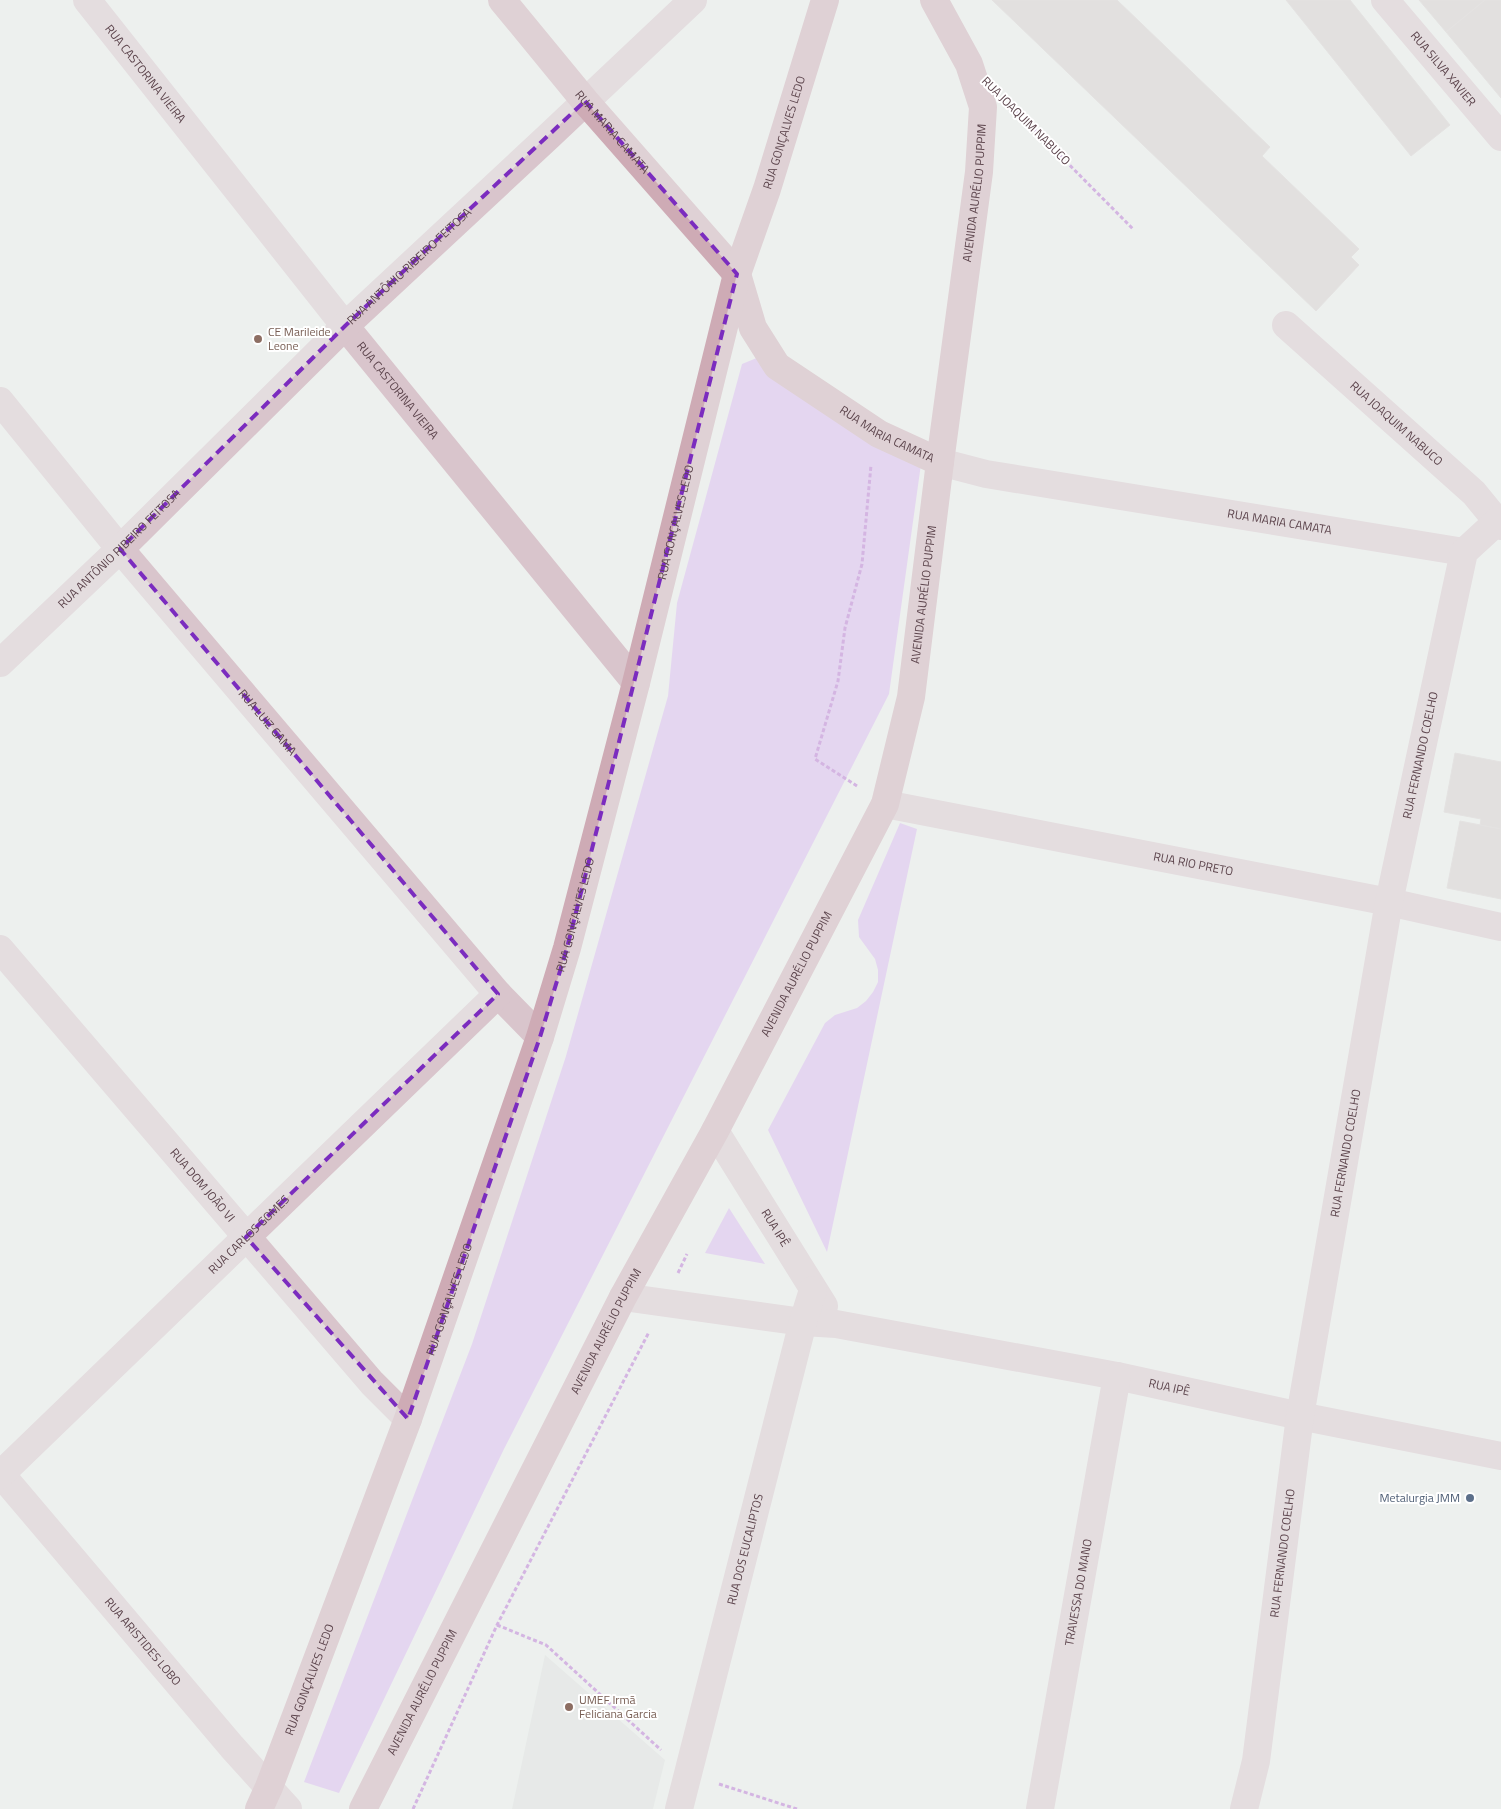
<svg xmlns="http://www.w3.org/2000/svg" width="1501" height="1809" viewBox="0 0 1501 1809" font-family="'Titillium Web',sans-serif">
<rect width="100%" height="100%" fill="#edf0ee"/>
<path fill="#dfe1df" d="M545,1655L665,1760L653,1809H512Z"/>
<path fill="#dab7f1" d="M764,355L922,457L889,694L504,1449L339,1793L304,1782L472,1344L566,1056L668,696L677,603L742,364Z
M900,823L917,829L827,1252L768,1130L825,1023L835,1015L857,1008L866,1001L873,992L878,982V970L875,959L859,937L858,920Z
M729,1208L765,1264L705,1253Z"/>
<path fill="#d5cccd" stroke="#d9d1d1" d="M992,0H1117L1270,147L1262,156L1359,249L1351,257L1359,265L1316,311Z
M1286,0H1350L1450,125L1411,156Z
M1419,0H1485L1446,32Z
M1485,0H1501V98L1446,32Z
M1455,753L1501,762V829L1480,825L1481,819L1444,812Z
M1460,821L1501,829V899L1447,888Z"/>
<g fill="none" stroke-linecap="round" stroke-linejoin="round">
<path stroke="#b56dd2" stroke-width="3" stroke-dasharray="4 2.5" stroke-linecap="butt" d="M1015,110L1134,230
M857,786L815,759L838,681L845,628L862,564L871,465
M678,1273L687,1254
M497,1625L546,1645L661,1750
M719,1784L797,1809
M413,1809L497,1625L649,1332"/>
<g stroke="#d9c5cc" stroke-width="28">
<path id="s1" d="M87,0L345,326L636,683"/>
<path id="s2" d="M1385,0L1501,137"/>
<path id="s3" d="M1286,325L1474,493L1501,526"/>
<path id="s4" d="M0,401L120,549L498,994L540,1037"/>
<path id="s5" d="M940,462L986,474L1464,552"/>
<path id="s6" d="M0,663L120,549L345,326L549,136L693,0"/>
<path id="s7" d="M885,804L1389,902L1501,927"/>
<path id="s8" d="M0,949L372,1383L408,1419"/>
<path id="s9" d="M715,1131L824,1306"/>
<path id="s10" d="M623,1297L803,1322L836,1324L1117,1376L1300,1416L1501,1456"/>
<path id="s11" d="M0,1473L232,1747L288,1809"/>
<path id="s12" d="M0,1475L498,994"/>
<path id="s13" d="M679,1809L803,1322L813,1290"/>
<path id="s14" d="M1040,1809L1117,1376"/>
<path id="s15" d="M1244,1809L1256,1761L1300,1416L1389,902L1464,552L1501,518"/>
</g>
<g stroke="#ceabb5" stroke-width="28">
<path id="s16" d="M502,0L585,101L737,274L753,328L777,366L879,434L940,462"/>
<path id="s17" d="M259,1809L269,1787L408,1419L540,1037L567,948L636,683L737,274L767,189L825,0"/>
<path id="s18" d="M363,1809L623,1297L715,1131L885,804L911,697L940,462L979,172L983,107L969,64L934,0"/>
</g>
</g>
<path d="M0 0H1501V1809H0ZM585,101L737,274L567,948L540,1037L408,1419L246,1237L498,994L120,549L345,326Z" fill="#edf0ee" fill-opacity=".55" fill-rule="evenodd"/>
<path fill="none" stroke="#7b2cbf" stroke-width="4" stroke-dasharray="10 6" stroke-linejoin="round" d="M585,101L737,274L567,948L540,1037L408,1419L246,1237L498,994L120,549L345,326Z"/>
<g fill="#8d6e63" stroke="#fff" stroke-width="2">
<circle cx="258" cy="339" r="5"/>
<circle cx="569" cy="1707" r="5"/>
</g>
<circle fill="#5c6f8a" stroke="#fff" stroke-width="2" cx="1470" cy="1498" r="5"/>
<g text-anchor="middle" stroke-width="4" stroke-linejoin="round" paint-order="stroke">
<g font-size="12" fill="#5c444c" stroke="#fff">
<text dy="4" stroke="none"><textPath href="#s2" startOffset="90">RUA SILVA XAVIER</textPath></text>
<text dy="4" stroke="none"><textPath href="#s1" startOffset="94">RUA CASTORINA VIEIRA</textPath></text>
<text transform="translate(1026 121) rotate(45)" y="4">RUA JOAQUIM NABUCO</text>
<text dy="4" stroke="none"><textPath href="#s16" startOffset="172">RUA MARIA CAMATA</textPath></text>
<text dy="4" stroke="none"><textPath href="#s17" startOffset="1759">RUA GONÇALVES LEDO</textPath></text>
<text dy="4" stroke="none"><textPath href="#s18" startOffset="1751">AVENIDA AURÉLIO PUPPIM</textPath></text>
<text dy="4" stroke="none"><textPath href="#s6" startOffset="570">RUA ANTÔNIO RIBEIRO FEITOSA</textPath></text>
<text dy="4" stroke="none"><textPath href="#s1" startOffset="499">RUA CASTORINA VIEIRA</textPath></text>
<text dy="4" stroke="none"><textPath href="#s3" startOffset="148">RUA JOAQUIM NABUCO</textPath></text>
<text dy="4" stroke="none"><textPath href="#s16" startOffset="592">RUA MARIA CAMATA</textPath></text>
<text dy="4" stroke="none"><textPath href="#s5" startOffset="345">RUA MARIA CAMATA</textPath></text>
<text dy="4" stroke="none"><textPath href="#s17" startOffset="1354">RUA GONÇALVES LEDO</textPath></text>
<text dy="4" stroke="none"><textPath href="#s6" startOffset="165">RUA ANTÔNIO RIBEIRO FEITOSA</textPath></text>
<text dy="4" stroke="none"><textPath href="#s18" startOffset="1346">AVENIDA AURÉLIO PUPPIM</textPath></text>
<text dy="4" stroke="none"><textPath href="#s4" startOffset="418">RUA LUIZ GAMA</textPath></text>
<text dy="4" stroke="none"><textPath href="#s15" startOffset="1069">RUA FERNANDO COELHO</textPath></text>
<text dy="4" stroke="none"><textPath href="#s7" startOffset="314">RUA RIO PRETO</textPath></text>
<text dy="4" stroke="none"><textPath href="#s17" startOffset="949">RUA GONÇALVES LEDO</textPath></text>
<text dy="4" stroke="none"><textPath href="#s18" startOffset="941">AVENIDA AURÉLIO PUPPIM</textPath></text>
<text dy="4" stroke="none"><textPath href="#s15" startOffset="664">RUA FERNANDO COELHO</textPath></text>
<text dy="4" stroke="none"><textPath href="#s8" startOffset="311">RUA DOM JOÃO VI</textPath></text>
<text dy="4" stroke="none"><textPath href="#s9" startOffset="114">RUA IPÊ</textPath></text>
<text dy="4" stroke="none"><textPath href="#s12" startOffset="346">RUA CARLOS GOMES</textPath></text>
<text dy="4" stroke="none"><textPath href="#s17" startOffset="544">RUA GONÇALVES LEDO</textPath></text>
<text dy="4" stroke="none"><textPath href="#s18" startOffset="536">AVENIDA AURÉLIO PUPPIM</textPath></text>
<text dy="4" stroke="none"><textPath href="#s10" startOffset="554">RUA IPÊ</textPath></text>
<text dy="4" stroke="none"><textPath href="#s13" startOffset="268">RUA DOS EUCALIPTOS</textPath></text>
<text dy="4" stroke="none"><textPath href="#s15" startOffset="259">RUA FERNANDO COELHO</textPath></text>
<text dy="4" stroke="none"><textPath href="#s14" startOffset="220">TRAVESSA DO MANO</textPath></text>
<text dy="4" stroke="none"><textPath href="#s11" startOffset="221">RUA ARISTIDES LOBO</textPath></text>
<text dy="4" stroke="none"><textPath href="#s17" startOffset="139">RUA GONÇALVES LEDO</textPath></text>
<text dy="4" stroke="none"><textPath href="#s18" startOffset="131">AVENIDA AURÉLIO PUPPIM</textPath></text>
</g>
<g font-size="12" fill="#785e54" stroke="#fff" text-anchor="start">
<text x="268" y="336">CE Marileide<tspan x="268" dy="14">Leone</tspan></text>
<text x="579" y="1704">UMEF Irmã<tspan x="579" dy="14">Feliciana Garcia</tspan></text>
</g>
<g font-size="12" fill="#4e5e75" stroke="#fff" text-anchor="end">
<text x="1460" y="1502">Metalurgia JMM</text>
</g>
</g>
</svg>
